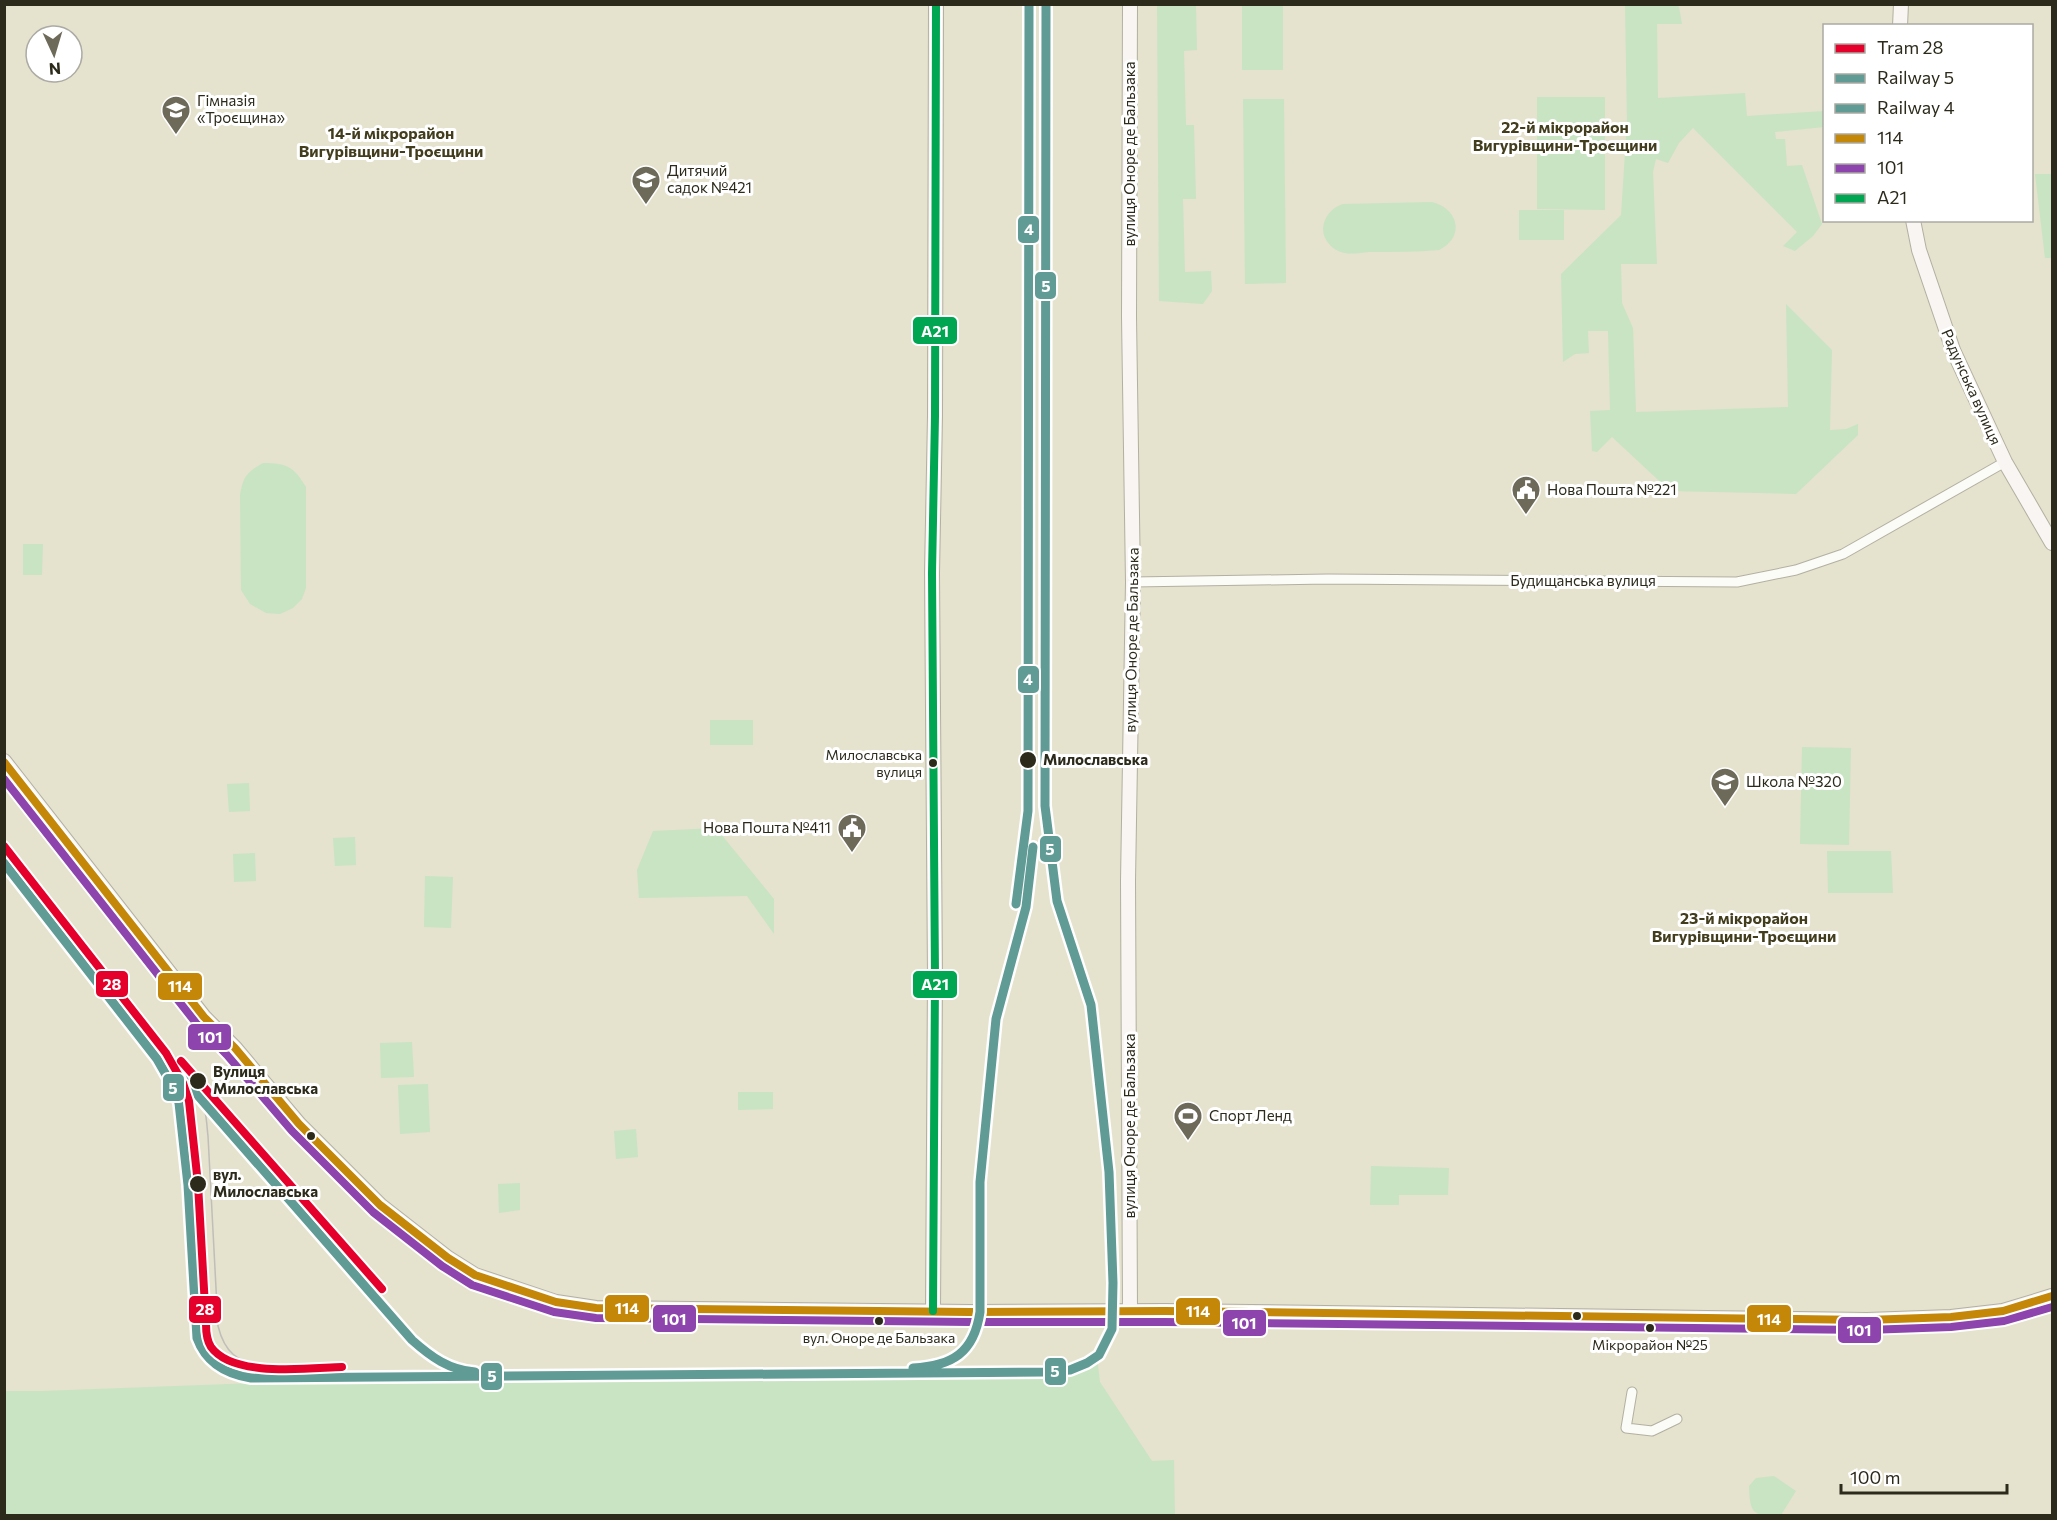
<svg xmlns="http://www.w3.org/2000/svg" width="2057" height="1520" viewBox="0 0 2057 1520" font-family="Commissioner,sans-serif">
<rect width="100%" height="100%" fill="#e5e2ce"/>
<path fill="#c8e4c3" d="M1157,5H1196L1197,50L1184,51L1186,125H1194L1196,199H1183L1185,272L1211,271L1212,291L1203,304L1159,301Z
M1242,5H1283V70H1242Z
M1625,5L1676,4L1679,7L1682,24H1657L1658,98L1745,93L1747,116L1824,111V127L1775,132L1776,139H1785L1787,166L1802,165L1822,224L1813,236L1795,251L1783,246L1797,232L1693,128L1679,143L1668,163L1656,159L1653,172L1657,264H1621L1622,303L1633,328L1636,412L1788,407L1786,304L1832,350L1830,430L1846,429L1858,424V435L1796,494L1670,491L1612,437L1597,452L1592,451L1590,411L1610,410L1608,331H1588L1589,353L1575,354L1563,362L1561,274L1621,215L1627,122Z
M1537,97H1605V210L1537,209Z
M1243,99H1284L1286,283L1245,284Z
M2035,174H2052V258H2045Z
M1432,202C1459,209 1465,237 1439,250C1416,252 1392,252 1369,252C1360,253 1349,255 1341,252C1329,248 1320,235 1324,223C1327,213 1334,207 1343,204Z
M1519,210H1564V240H1519Z
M263,463C287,463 294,467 306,487V588L302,599L293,608L280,614L266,613L250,604L241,590L240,496C243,477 246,473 263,463Z
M23,544H43L42,575H23Z
M710,720H753V745H710Z
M1802,747L1851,748L1849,845L1800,844Z
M249,783L250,811L229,812L227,784Z
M716,828L774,899V934L747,896L639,898L637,870L653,831Z
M355,837L356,865L335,866L333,838Z
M1827,851H1891L1893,893H1828Z
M255,853L256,881L234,882L233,854Z
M425,876L453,877L451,928L424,927Z
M412,1042L414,1077L381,1078L380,1043Z
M428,1084L430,1132L400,1134L398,1085Z
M738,1092H773V1109L738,1110Z
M636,1129L638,1157L616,1159L614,1131Z
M1371,1166L1449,1168L1448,1195H1399V1205H1370Z
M520,1183V1210L499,1213L498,1184Z
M1097,1357L1100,1382L1152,1461L1174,1460L1175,1515H5V1391H42L501,1374L1046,1367L1083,1364Z
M1774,1476L1796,1491L1781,1515C1753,1516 1750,1515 1749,1486L1756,1478Z"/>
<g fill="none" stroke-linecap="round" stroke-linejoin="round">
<g stroke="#b2b0a0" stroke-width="11">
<path id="street" d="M1133,582L1328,579L1737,582L1796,570L1843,554L2005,462
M1632,1392L1626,1428L1652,1431L1677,1419"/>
</g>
<g stroke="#b2b0a0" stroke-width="16">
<path id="secondary" d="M1900,26L1901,4
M1913,220L1919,250L1953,350L2005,462L2052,543
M4,761L204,1017L235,1048L299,1124L380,1205L448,1258L475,1275L556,1302L596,1308L970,1312L1165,1311L1867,1320L1951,1317L2003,1311L2052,1296
M933,1311L935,977L932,573L935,416L936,4
M1130,1311L1128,881L1133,582L1129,317L1130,4"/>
</g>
<use href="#street" stroke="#fbfbf8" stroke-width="9"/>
<use href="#secondary" stroke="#f8f5f2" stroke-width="14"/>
<path stroke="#bfbeb9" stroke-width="1.5" d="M166,1053C181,1069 199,1090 205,1112C207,1120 207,1129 208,1136L218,1326C225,1354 237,1360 263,1368
M205,1316L208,1275"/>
<g stroke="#fff" stroke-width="12">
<path id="bus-1" d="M4,762L204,1017L235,1048L299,1124L380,1205L448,1258L475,1275L556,1302L596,1308L970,1312L1165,1311L1867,1320L1951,1317L2003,1311L2052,1296"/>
</g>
<g stroke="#fff" stroke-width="12">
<path id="bus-2" d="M4,779L196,1023L227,1055L292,1131L373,1212L442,1266L472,1285L554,1312L596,1318L970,1322H1165L1867,1330L1951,1327L2004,1321L2052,1307"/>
</g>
<g stroke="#fff" stroke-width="12">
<path id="bus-3" d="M933,1311L935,977L932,573L935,416L936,4"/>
</g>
<use href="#bus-1" stroke="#c48707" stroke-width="8"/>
<use href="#bus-2" stroke="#8e44ad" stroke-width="8"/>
<use href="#bus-3" stroke="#00a651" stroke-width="8"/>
<g stroke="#fff" stroke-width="14">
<path id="rail-1" d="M4,863L157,1059L173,1087L179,1103L188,1185L197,1338C206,1363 225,1374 251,1378L1045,1372L1070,1370L1087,1363L1099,1355L1112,1329L1113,1283L1109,1172L1091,1005L1057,901L1045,806L1046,4
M173,1067L412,1340C431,1357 449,1370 475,1372
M913,1368C952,1366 974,1353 980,1312V1182L996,1019L1026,907L1033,847"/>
</g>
<g stroke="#fff" stroke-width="14">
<path id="rail-2" d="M1016,904L1028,811L1029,4"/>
</g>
<use href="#rail-1" stroke="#619b95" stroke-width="9"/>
<use href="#rail-2" stroke="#619b95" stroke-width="9"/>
<g stroke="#fff" stroke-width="12">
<path id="tram-1" d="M4,846L166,1053L183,1083L189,1101L198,1184L206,1324C206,1332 207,1341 211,1347C233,1378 309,1368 342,1367
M181,1061L382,1289"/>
</g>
<use href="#tram-1" stroke="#e4002b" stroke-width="8"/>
</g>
<defs>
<g id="school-pin" transform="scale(1.5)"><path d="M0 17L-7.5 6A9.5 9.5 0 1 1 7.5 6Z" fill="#6d6a5a" stroke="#fff"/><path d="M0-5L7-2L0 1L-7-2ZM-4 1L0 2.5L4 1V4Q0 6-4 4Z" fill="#fff"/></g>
<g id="civic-pin" transform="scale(1.5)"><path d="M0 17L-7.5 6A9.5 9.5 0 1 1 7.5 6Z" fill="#6d6a5a" stroke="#fff"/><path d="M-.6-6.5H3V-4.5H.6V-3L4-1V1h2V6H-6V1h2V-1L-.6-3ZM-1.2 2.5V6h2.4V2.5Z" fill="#fff"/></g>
<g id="stadium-pin" transform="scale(1.5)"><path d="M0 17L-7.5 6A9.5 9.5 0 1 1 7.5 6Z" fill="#6d6a5a" stroke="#fff"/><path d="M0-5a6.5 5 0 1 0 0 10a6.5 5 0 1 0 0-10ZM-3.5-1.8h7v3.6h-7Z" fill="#fff"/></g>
</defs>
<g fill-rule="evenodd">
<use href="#school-pin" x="176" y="110"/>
<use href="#school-pin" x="646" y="180"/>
<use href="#civic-pin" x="1526" y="490"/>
<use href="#school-pin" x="1725" y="782"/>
<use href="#civic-pin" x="852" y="828"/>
<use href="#stadium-pin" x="1188" y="1116"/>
</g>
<g fill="#2c2a1b" stroke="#fff" stroke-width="2">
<circle cx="1028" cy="760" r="9"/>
<circle cx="933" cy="763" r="5"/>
<circle cx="198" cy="1081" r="9"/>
<circle cx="311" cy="1136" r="5"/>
<circle cx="198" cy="1184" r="9"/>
<circle cx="1577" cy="1316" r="5"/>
<circle cx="879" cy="1321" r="5"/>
<circle cx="1650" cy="1328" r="5"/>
</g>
<g text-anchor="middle" stroke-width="6" stroke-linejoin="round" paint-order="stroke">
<g font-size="14" fill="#2c2a1b" stroke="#fff">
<text x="922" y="760" text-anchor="end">Милославська<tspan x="922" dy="17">вулиця</tspan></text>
<text x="879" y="1343">вул. Оноре де Бальзака</text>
<text x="1650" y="1350">Мікрорайон №25</text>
</g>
<g font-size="15" fill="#2c2a1b" stroke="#fff" text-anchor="start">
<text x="197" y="106">Гімназія<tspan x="197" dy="17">«Троєщина»</tspan></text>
<text x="667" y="176">Дитячий<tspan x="667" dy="17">садок №421</tspan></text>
<text x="1547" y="495">Нова Пошта №221</text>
<text x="1746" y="787">Школа №320</text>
<text x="831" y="833" text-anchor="end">Нова Пошта №411</text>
<text x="1209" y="1121">Спорт Ленд</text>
</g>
<g font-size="15" fill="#2c2a1b" stroke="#fff">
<text transform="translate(1130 154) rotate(-90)" y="5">вулиця Оноре де Бальзака</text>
<text transform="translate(1971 387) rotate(66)" y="5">Радунська вулиця</text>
<text x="1583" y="586">Будищанська вулиця</text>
<text transform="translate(1132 640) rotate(-89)" y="5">вулиця Оноре де Бальзака</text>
<text transform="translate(1130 1126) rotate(-90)" y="5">вулиця Оноре де Бальзака</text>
</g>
<g font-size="15" font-weight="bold" fill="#2c2a1b" stroke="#fff" text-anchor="start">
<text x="1043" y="765">Милославська</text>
<text x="213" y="1077">Вулиця<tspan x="213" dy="17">Милославська</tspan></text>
<text x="213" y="1180">вул.<tspan x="213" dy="17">Милославська</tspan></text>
</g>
<g font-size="16" font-weight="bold" fill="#423d1d" stroke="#fff">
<text x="1565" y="133">22-й мікрорайон<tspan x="1565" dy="18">Вигурівщини-Троєщини</tspan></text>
<text x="391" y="139">14-й мікрорайон<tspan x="391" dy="18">Вигурівщини-Троєщини</tspan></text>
<text x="1744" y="924">23-й мікрорайон<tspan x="1744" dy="18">Вигурівщини-Троєщини</tspan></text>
</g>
</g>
<g stroke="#fff" stroke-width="2">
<rect x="1017" y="215" width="23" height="29" rx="6" fill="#619b95"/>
<rect x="1034" y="271" width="23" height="29" rx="6" fill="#619b95"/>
<rect x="912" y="316" width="46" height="29" rx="6" fill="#00a651"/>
<rect x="1017" y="665" width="23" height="29" rx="6" fill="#619b95"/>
<rect x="1039" y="835" width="23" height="28" rx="6" fill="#619b95"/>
<rect x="95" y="970" width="34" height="28" rx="6" fill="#e4002b"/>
<rect x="912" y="970" width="46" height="29" rx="6" fill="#00a651"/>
<rect x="157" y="972" width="46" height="29" rx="6" fill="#c48707"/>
<rect x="187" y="1023" width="45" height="28" rx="6" fill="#8e44ad"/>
<rect x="162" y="1073" width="23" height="29" rx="6" fill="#619b95"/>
<rect x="604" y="1294" width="46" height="29" rx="6" fill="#c48707"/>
<rect x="188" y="1295" width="34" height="29" rx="6" fill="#e4002b"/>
<rect x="1175" y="1297" width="46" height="29" rx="6" fill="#c48707"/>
<rect x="1746" y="1304" width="46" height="29" rx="6" fill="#c48707"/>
<rect x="652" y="1304" width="45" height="29" rx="6" fill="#8e44ad"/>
<rect x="1222" y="1309" width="45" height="28" rx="6" fill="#8e44ad"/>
<rect x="1837" y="1316" width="45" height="28" rx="6" fill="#8e44ad"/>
<rect x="1044" y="1357" width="23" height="29" rx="6" fill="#619b95"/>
<rect x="480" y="1362" width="23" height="29" rx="6" fill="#619b95"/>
</g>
<g font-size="16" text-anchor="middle" font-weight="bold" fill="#fff">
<text x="1029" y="235">4</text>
<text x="1046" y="292">5</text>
<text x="935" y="337">А21</text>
<text x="1028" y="685">4</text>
<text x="1050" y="855">5</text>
<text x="112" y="990">28</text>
<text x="935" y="990">А21</text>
<text x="180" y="992">114</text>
<text x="210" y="1043">101</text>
<text x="173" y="1094">5</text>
<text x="627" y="1314">114</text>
<text x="205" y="1315">28</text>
<text x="1198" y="1317">114</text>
<text x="1769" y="1325">114</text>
<text x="674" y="1325">101</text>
<text x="1244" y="1329">101</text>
<text x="1859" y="1336">101</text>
<text x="1055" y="1377">5</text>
<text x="492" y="1382">5</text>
</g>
<rect width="2057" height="1520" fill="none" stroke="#2c2a1b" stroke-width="12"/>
<rect x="1823" y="24" width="210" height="198" fill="#ffffff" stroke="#abaaa4" stroke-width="1.5"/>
<rect x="1835" y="44" width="30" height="9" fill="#e4002b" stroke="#abaaa4" stroke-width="1.5"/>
<text x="1877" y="54" font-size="18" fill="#2c2a1b">Tram 28</text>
<rect x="1835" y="74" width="30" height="9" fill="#619b95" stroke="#abaaa4" stroke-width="1.5"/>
<text x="1877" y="84" font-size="18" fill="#2c2a1b">Railway 5</text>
<rect x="1835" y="104" width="30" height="9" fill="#619b95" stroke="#abaaa4" stroke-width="1.5"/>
<text x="1877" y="114" font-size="18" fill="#2c2a1b">Railway 4</text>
<rect x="1835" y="134" width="30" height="9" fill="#c48707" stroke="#abaaa4" stroke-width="1.5"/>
<text x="1877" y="144" font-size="18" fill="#2c2a1b">114</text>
<rect x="1835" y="164" width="30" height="9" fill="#8e44ad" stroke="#abaaa4" stroke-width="1.5"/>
<text x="1877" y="174" font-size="18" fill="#2c2a1b">101</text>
<rect x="1835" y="194" width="30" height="9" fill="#00a651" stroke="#abaaa4" stroke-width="1.5"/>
<text x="1877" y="204" font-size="18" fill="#2c2a1b">А21</text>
<g transform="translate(54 54) rotate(176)"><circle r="28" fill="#ffffff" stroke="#abaaa4" stroke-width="1.5"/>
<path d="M0-4.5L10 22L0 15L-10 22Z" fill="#6d6a5a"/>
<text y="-9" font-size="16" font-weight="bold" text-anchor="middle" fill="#2c2a1b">N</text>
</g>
<path d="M1841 1484v9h166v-9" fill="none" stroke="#2c2a1b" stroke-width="3"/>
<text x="1850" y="1484" font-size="18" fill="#2c2a1b" stroke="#ffffff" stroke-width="4.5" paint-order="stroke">100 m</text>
</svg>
